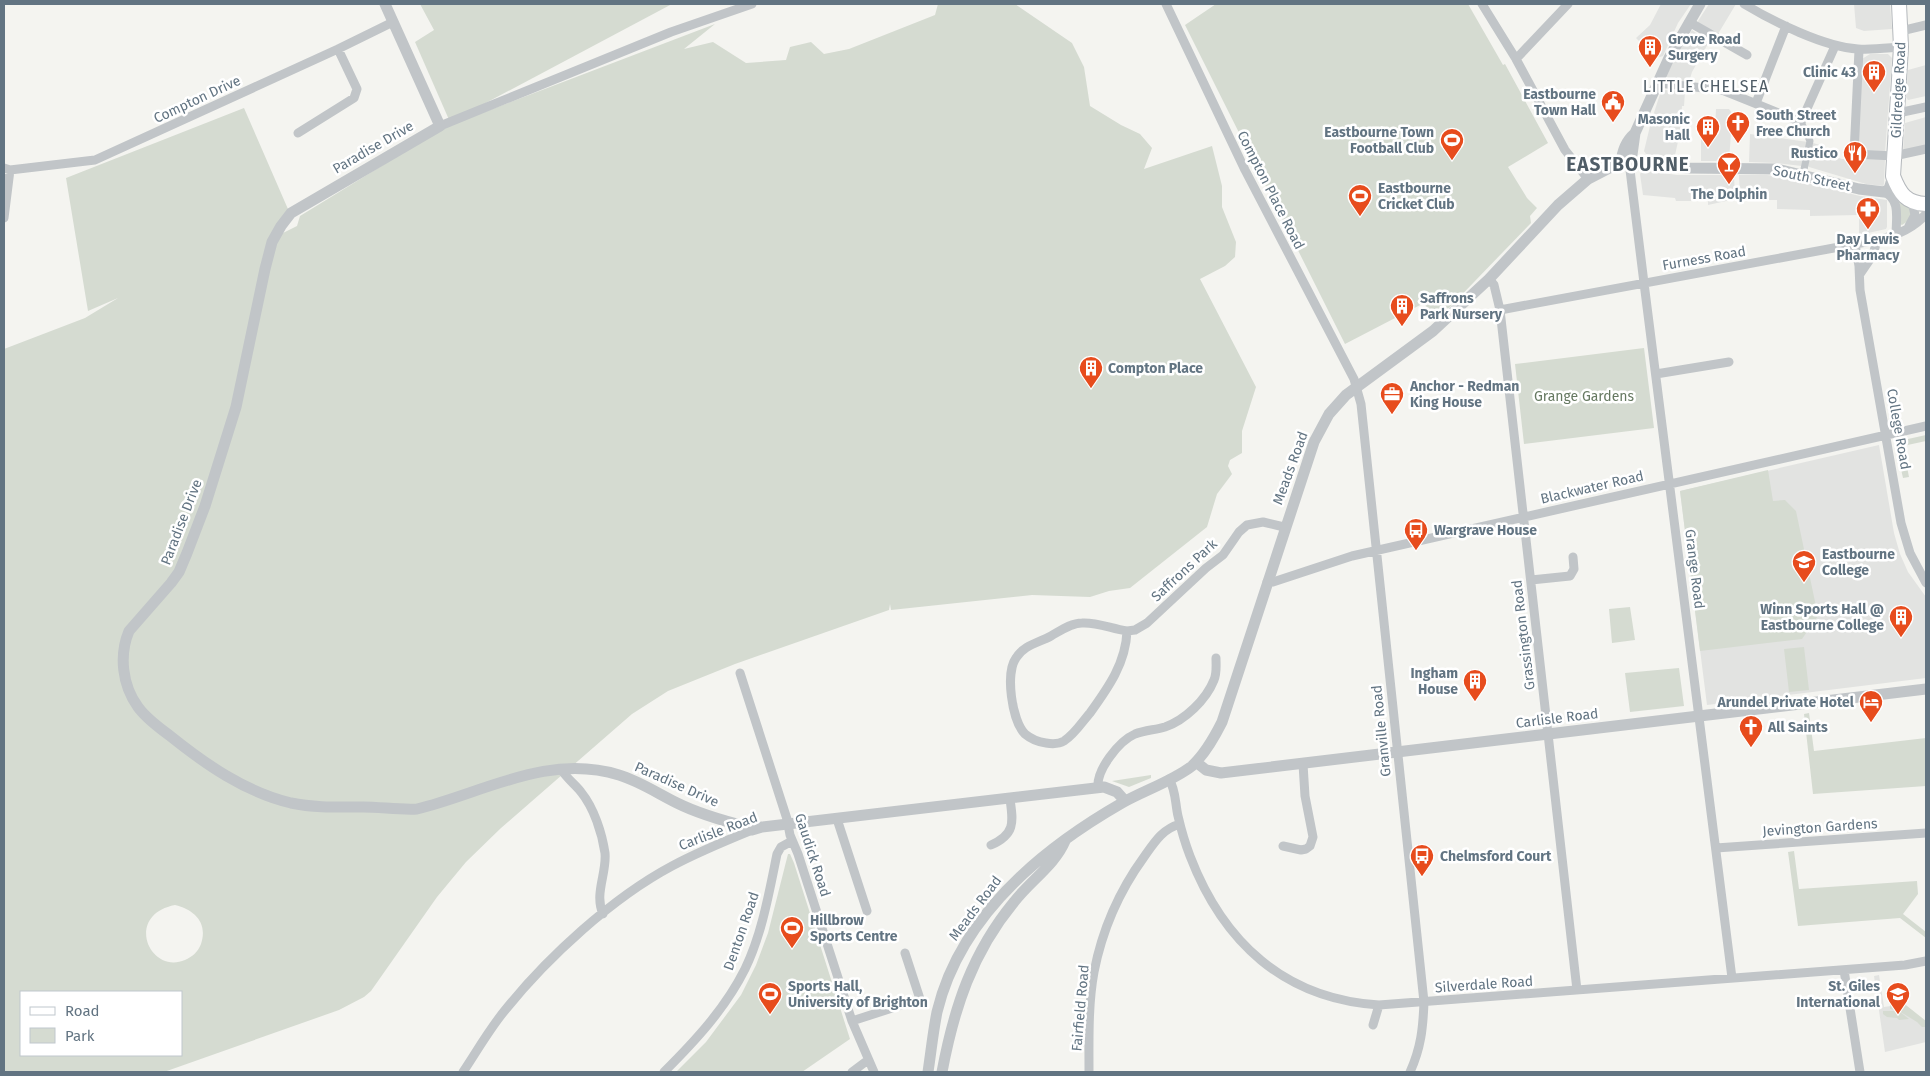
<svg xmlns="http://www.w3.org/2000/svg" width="1930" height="1076" viewBox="0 0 1930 1076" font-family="'Fira Sans',sans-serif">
<rect width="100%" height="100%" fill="#f4f4f0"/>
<path fill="#e2e3e1" d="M1661,4H1691L1678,23L1663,56L1660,57L1647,49L1636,38L1650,25Z
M1709,4H1736L1718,34L1699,24L1698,21Z
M1854,4H1890L1892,29L1864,31L1856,28Z
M1692,30L1709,42L1692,72L1689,82L1677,81L1666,77L1673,61Z
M1870,54H1888L1892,58L1885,153L1858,151L1862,59Z
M1926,65V96L1908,100L1906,97L1908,70Z
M1663,90L1685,91L1684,106H1682L1680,132L1674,160L1646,154L1644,151L1651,122L1661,91Z
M1716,109H1729L1732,113L1739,114L1738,133H1731L1729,161H1722L1719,159L1716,161H1701V129L1715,130Z
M1926,117V146L1903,152L1905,123Z
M1750,134L1808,142L1802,166L1776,163L1749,162Z
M1813,143L1820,145L1818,151L1842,159H1885L1884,184L1883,186L1866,184L1809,167L1807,165Z
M1643,170L1677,175H1734L1735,199L1708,205V201H1676L1675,198L1643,195L1640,174Z
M1739,175H1767L1782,177L1860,196L1887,200V227L1886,229L1859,235V215L1810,216V210L1777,209V200H1769L1768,189H1758V194L1752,193L1751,195H1740Z
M1879,445L1894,533L1900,554L1908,572L1926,597V678L1707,705L1680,491Z
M1879,975L1884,1007L1904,1004L1926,1022V1042L1885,1052L1874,976Z"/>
<path fill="#d5dbd1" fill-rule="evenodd" d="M420,4H672L450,122L415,42L434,30Z
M938,4H1015L1072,43L1084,67L1090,106L1121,125L1140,134L1152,148L1144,169L1212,146L1222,186V207L1236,242L1235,257L1225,266L1200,279L1256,387L1242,431V453L1230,460L1228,466L1232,474L1217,494L1207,527L1130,588L1109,591L1090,597L1032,595L891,610L890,604L889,610L735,664L668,691L632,714L501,828L466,862L437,897L371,991L364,997L339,1010L164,1072H4V349L85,318L118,298L88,311L66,178L244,108L291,216L273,238L297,226L300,216L445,127L715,24L684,49L713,42L746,63L786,60L790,47L811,42L824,54L849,49L935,15ZM175,905C195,910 208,923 201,944C198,952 192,957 185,960C149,975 124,915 175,905ZM21,992H181V1055H21Z
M1216,4H1468L1503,65L1505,64L1548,143L1508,167L1527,198L1537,208L1530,216L1531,223L1448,309L1434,320L1424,303L1345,344L1185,25Z
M1899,202L1908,204L1913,212L1908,221L1902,225L1900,224Z
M1644,348L1654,428L1524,444L1515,364Z
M1926,435V441L1903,446L1909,477L1903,478L1896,447L1899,441Z
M1768,470L1773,501L1785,500L1796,511L1818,616L1802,639L1700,651L1680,491Z
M1630,607L1635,640L1612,643L1609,609Z
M1804,647L1809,690L1789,692L1784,649Z
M1679,668L1684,706L1630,712L1625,673Z
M1809,713L1814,751L1926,738V786L1813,794L1804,714Z
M1151,775V778L1129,787L1112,781Z
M1794,851L1799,889L1917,881L1918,894L1903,914L1926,932V938L1900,918L1798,926L1788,852Z
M788,854H790L794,863L850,1039L802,1072H676L706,1042L741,995L756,965L768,933Z
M1902,1002L1926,1021V1027H1922L1917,1022L1899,1011L1909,1019L1899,1020L1897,1018L1887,1017L1883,1014V1011H1898L1890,1009V1004Z"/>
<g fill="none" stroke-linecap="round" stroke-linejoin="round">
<g stroke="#b4b8bc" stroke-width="16">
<path id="primary" d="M1899,4L1901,47L1893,176C1900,194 1906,203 1926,204"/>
</g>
<path stroke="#c1c5c8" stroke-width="7" d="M1801,122L1810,141L1803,174"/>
<path stroke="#c1c5c8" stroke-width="9" d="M1166,4L1245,170L1354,379L1361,404L1424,1002C1423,1028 1421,1048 1410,1072
M1482,4L1516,59L1565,150L1588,179
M1744,4C1774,22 1824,47 1858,49C1872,50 1887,48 1901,47
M1689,22L1747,55
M1901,31L1926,25
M1859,50L1854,154L1894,156L1926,149
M1516,59L1568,4
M1658,83L1722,90L1801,122L1835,46
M1756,103L1786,26
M1898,113L1926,107
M440,126L671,32L752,4
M298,133L354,98L357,89L338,49
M1631,162L1630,170L1644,283L1732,978
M4,168L10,170L95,160L338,49L393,22
M1884,192C1901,199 1896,219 1896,235
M4,218L10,170
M1909,226L1915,215L1912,202
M1855,244L1859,266L1860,290L1901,523L1910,553L1926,583
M1860,274L1873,255L1877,240
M1489,279L1494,285L1500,310L1577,990
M1500,310L1877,240C1895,236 1914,228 1926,214
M1656,374L1729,362
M1531,580L1570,576L1574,569L1573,557
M1267,582H1273L1352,556L1926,426
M1127,631C1112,629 1097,622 1082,623C1071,623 1060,631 1051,636C1038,643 1024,645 1016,658C1005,673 1012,721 1025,734C1031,739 1038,742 1046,743C1052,744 1059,744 1064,741C1075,734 1082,722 1090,713C1108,688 1126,663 1127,631L1135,630L1147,623L1206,568L1223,555L1239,532L1247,525L1263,522L1284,527
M740,673L787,819L790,835L798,854L852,1021L874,1072
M561,769C567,779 575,784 581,792C594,808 602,833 605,853C607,873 594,894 603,914
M1169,779C1176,790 1175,803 1178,816C1181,829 1185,843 1190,856C1223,942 1284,999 1379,1005L1905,965L1926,961
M1098,788C1096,770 1119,741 1135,734C1145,730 1155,730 1165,727C1185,720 1206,700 1214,680C1217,673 1216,666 1216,658
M837,819L867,911
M991,845C1016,834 1013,821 1010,799
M1283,846L1301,850L1306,849L1310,846L1313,837L1305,796L1303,764
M1716,848L1926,833
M1844,970L1860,1072
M852,1021L920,999L905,953
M1373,1025L1379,1005
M463,1072C477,1051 490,1028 506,1009C548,957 612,898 672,866C698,852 725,841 752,830
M664,1072C695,1041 725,1009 745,969C762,934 769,893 777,854L781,847L792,841
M852,1072L868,1060
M1089,1072C1089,1039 1088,1005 1094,972C1102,931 1120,890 1144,857C1154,843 1162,829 1180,824"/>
<path stroke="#c1c5c8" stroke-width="11" d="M385,4L440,126L291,213L281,226L272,242L265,269L236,407L205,506L187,553L179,572L171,583L129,631C119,655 122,685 138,707C146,718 158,727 169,735C205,764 245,792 291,803C315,808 339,807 363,807C381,807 399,810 417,809C483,793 547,753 619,775C639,781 657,793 677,803C699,814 724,821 748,827L752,830L762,827L1104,787L1117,792L1125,801
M1631,162L1635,133L1669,58L1700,4
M1621,163C1622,152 1625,142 1634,134
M1196,762L1206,770L1221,773L1926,689
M928,1072C931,1052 933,1032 937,1012C960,916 1040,850 1122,803C1143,791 1173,781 1192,766C1205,754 1214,738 1222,722L1314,442L1329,414L1346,395L1433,331L1489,279L1558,205L1588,179L1613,166L1631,162L1687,168L1777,169L1859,189L1884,192L1889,189L1893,176
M942,1072C954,1008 972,953 1014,902C1030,881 1055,865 1065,841"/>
<use href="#primary" stroke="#fff" stroke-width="14"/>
</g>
<defs>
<g id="building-pin" transform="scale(1.25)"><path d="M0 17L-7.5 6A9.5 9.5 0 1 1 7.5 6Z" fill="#e74c1d" stroke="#fff"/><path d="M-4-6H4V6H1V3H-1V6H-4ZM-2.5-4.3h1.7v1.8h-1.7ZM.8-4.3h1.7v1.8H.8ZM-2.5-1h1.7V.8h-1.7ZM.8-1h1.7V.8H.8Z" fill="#fff"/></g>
<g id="civic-pin" transform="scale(1.25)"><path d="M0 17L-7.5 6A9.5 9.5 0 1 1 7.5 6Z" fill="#e74c1d" stroke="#fff"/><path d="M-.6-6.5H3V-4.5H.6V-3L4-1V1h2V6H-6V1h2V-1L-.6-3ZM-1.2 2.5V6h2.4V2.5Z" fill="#fff"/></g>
<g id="church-pin" transform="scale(1.25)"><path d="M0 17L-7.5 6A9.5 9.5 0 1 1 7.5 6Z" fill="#e74c1d" stroke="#fff"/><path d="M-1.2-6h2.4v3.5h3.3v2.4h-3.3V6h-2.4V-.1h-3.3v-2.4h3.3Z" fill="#fff"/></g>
<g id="stadium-pin" transform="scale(1.25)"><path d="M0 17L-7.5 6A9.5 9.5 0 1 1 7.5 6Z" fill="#e74c1d" stroke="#fff"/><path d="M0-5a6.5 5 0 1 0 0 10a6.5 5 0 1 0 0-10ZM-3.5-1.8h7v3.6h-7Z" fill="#fff"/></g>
<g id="restaurant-pin" transform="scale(1.25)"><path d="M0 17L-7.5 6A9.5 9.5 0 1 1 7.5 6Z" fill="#e74c1d" stroke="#fff"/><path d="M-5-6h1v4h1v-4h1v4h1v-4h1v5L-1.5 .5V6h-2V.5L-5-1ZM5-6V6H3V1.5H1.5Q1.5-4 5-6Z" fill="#fff"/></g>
<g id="bar-pin" transform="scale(1.25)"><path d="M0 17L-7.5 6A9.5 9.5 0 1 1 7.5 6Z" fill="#e74c1d" stroke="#fff"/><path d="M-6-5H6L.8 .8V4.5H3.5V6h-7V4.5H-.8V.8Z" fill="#fff"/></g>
<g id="pharmacy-pin" transform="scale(1.25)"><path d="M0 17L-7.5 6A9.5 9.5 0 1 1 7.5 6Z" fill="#e74c1d" stroke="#fff"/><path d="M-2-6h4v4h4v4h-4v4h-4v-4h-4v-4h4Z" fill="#fff"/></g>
<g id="office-pin" transform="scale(1.25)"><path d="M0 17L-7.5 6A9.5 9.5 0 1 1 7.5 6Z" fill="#e74c1d" stroke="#fff"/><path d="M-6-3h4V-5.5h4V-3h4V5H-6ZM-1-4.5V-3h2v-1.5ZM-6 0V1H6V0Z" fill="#fff"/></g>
<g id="bus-pin" transform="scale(1.25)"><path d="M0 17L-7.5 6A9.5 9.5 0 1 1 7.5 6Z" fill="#e74c1d" stroke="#fff"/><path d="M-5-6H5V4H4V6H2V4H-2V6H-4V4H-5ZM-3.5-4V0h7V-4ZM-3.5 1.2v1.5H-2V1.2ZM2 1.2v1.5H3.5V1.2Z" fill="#fff"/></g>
<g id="school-pin" transform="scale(1.25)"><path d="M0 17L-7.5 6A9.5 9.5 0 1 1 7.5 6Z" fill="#e74c1d" stroke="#fff"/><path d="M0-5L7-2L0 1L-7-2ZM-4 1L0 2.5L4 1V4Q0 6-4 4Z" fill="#fff"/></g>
<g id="hotel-pin" transform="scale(1.25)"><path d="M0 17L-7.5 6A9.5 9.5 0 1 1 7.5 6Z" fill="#e74c1d" stroke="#fff"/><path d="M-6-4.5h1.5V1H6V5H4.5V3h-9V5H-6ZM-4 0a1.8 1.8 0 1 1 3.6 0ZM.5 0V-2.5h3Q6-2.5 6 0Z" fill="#fff"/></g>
<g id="university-pin" transform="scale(1.25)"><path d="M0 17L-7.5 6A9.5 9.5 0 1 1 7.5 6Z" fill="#e74c1d" stroke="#fff"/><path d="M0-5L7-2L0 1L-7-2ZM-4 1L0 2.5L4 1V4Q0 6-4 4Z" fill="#fff"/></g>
</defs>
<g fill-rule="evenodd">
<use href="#building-pin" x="1650" y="47"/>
<use href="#building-pin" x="1874" y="72"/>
<use href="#civic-pin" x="1613" y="102"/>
<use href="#church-pin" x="1738" y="123"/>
<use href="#building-pin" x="1708" y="127"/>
<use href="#stadium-pin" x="1452" y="140"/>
<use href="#restaurant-pin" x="1855" y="153"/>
<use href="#bar-pin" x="1729" y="164"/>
<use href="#stadium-pin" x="1360" y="196"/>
<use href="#pharmacy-pin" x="1868" y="209"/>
<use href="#building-pin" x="1402" y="306"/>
<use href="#building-pin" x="1091" y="368"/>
<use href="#office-pin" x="1392" y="394"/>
<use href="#bus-pin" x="1416" y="530"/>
<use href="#school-pin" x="1804" y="562"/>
<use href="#building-pin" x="1901" y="617"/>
<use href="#building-pin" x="1475" y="681"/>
<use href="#hotel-pin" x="1871" y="702"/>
<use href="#church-pin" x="1751" y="727"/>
<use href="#bus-pin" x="1422" y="856"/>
<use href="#stadium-pin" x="792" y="928"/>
<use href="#stadium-pin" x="770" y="994"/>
<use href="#university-pin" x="1898" y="994"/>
</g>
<g text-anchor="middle" stroke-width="5" stroke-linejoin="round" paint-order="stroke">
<g font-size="14" font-weight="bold" fill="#627482" stroke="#fff" text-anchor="start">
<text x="1668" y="44">Grove Road<tspan x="1668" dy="16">Surgery</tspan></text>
<text x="1856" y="77" text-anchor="end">Clinic 43</text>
<text x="1596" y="99" text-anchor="end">Eastbourne<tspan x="1596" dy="16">Town Hall</tspan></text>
<text x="1756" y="120">South Street<tspan x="1756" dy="16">Free Church</tspan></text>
<text x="1690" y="124" text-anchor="end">Masonic<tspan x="1690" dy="16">Hall</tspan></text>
<text x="1434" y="137" text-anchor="end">Eastbourne Town<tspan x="1434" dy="16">Football Club</tspan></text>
<text x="1838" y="158" text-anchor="end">Rustico</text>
<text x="1378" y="193">Eastbourne<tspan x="1378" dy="16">Cricket Club</tspan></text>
<text x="1729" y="199" text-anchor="middle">The Dolphin</text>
<text x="1868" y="244" text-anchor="middle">Day Lewis<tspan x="1868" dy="16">Pharmacy</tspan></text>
<text x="1420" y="303">Saffrons<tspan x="1420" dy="16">Park Nursery</tspan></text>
<text x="1108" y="373">Compton Place</text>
<text x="1410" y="391">Anchor - Redman<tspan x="1410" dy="16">King House</tspan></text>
<text x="1434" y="535">Wargrave House</text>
<text x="1822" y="559">Eastbourne<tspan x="1822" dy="16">College</tspan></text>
<text x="1884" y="614" text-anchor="end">Winn Sports Hall @<tspan x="1884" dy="16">Eastbourne College</tspan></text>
<text x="1458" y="678" text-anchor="end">Ingham<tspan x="1458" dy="16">House</tspan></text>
<text x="1854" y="707" text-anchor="end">Arundel Private Hotel</text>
<text x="1768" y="732">All Saints</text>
<text x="1440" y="861">Chelmsford Court</text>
<text x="810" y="925">Hillbrow<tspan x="810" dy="16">Sports Centre</tspan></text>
<text x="788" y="991">Sports Hall,<tspan x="788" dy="16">University of Brighton</tspan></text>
<text x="1880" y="991" text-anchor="end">St. Giles<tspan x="1880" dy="16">International</tspan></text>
</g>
<g font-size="14" fill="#627482" stroke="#fff">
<text transform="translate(1898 90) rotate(-87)" y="5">Gildredge Road</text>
<text transform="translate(197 99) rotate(-25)" y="5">Compton Drive</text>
<text transform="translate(373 147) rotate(-30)" y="5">Paradise Drive</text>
<text transform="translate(1812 178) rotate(12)" y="5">South Street</text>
<text transform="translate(1271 190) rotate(63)" y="5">Compton Place Road</text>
<text transform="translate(1704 258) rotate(-10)" y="5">Furness Road</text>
<text transform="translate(1899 429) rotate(80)" y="5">College Road</text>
<text transform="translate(1290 468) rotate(-70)" y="5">Meads Road</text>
<text transform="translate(1592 487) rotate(-13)" y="5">Blackwater Road</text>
<text transform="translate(181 522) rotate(-69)" y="5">Paradise Drive</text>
<text transform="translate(1695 569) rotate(83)" y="5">Grange Road</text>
<text transform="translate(1184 570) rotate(-43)" y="5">Saffrons Park</text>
<text transform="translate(1523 635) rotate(-97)" y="5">Grassington Road</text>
<text transform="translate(1557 718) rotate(-7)" y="5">Carlisle Road</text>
<text transform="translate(1381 731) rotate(-96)" y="5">Granville Road</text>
<text transform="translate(677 784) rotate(24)" y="5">Paradise Drive</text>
<text transform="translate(1820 827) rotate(-4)" y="5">Jevington Gardens</text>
<text transform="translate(718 831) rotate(-21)" y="5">Carlisle Road</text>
<text transform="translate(813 855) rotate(72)" y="5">Gaudick Road</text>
<text transform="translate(975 908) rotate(-53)" y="5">Meads Road</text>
<text transform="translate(741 931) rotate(-71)" y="5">Denton Road</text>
<text transform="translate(1484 984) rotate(-4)" y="5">Silverdale Road</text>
<text transform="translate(1080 1008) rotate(-85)" y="5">Fairfield Road</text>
</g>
<g font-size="14" fill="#667961" stroke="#fff">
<text x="1584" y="401">Grange Gardens</text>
</g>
<g font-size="16" letter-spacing="1" fill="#505d67" stroke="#fff">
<text x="1706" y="92">LITTLE CHELSEA</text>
</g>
<g font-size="19" font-weight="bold" letter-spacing="1" fill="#505d67" stroke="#fff">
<text x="1628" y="171">EASTBOURNE</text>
</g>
</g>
<rect width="1930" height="1076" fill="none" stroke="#627482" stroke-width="10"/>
<rect x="20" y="991" width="162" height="65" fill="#ffffff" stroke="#c0c7cd"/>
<rect x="30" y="1007" width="25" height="8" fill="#ffffff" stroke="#c0c7cd"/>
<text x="65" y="1016" font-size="15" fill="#627482">Road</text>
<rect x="30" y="1028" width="25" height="15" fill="#d5dbd1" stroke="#c0c7cd"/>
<text x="65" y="1041" font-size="15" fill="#627482">Park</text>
</svg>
